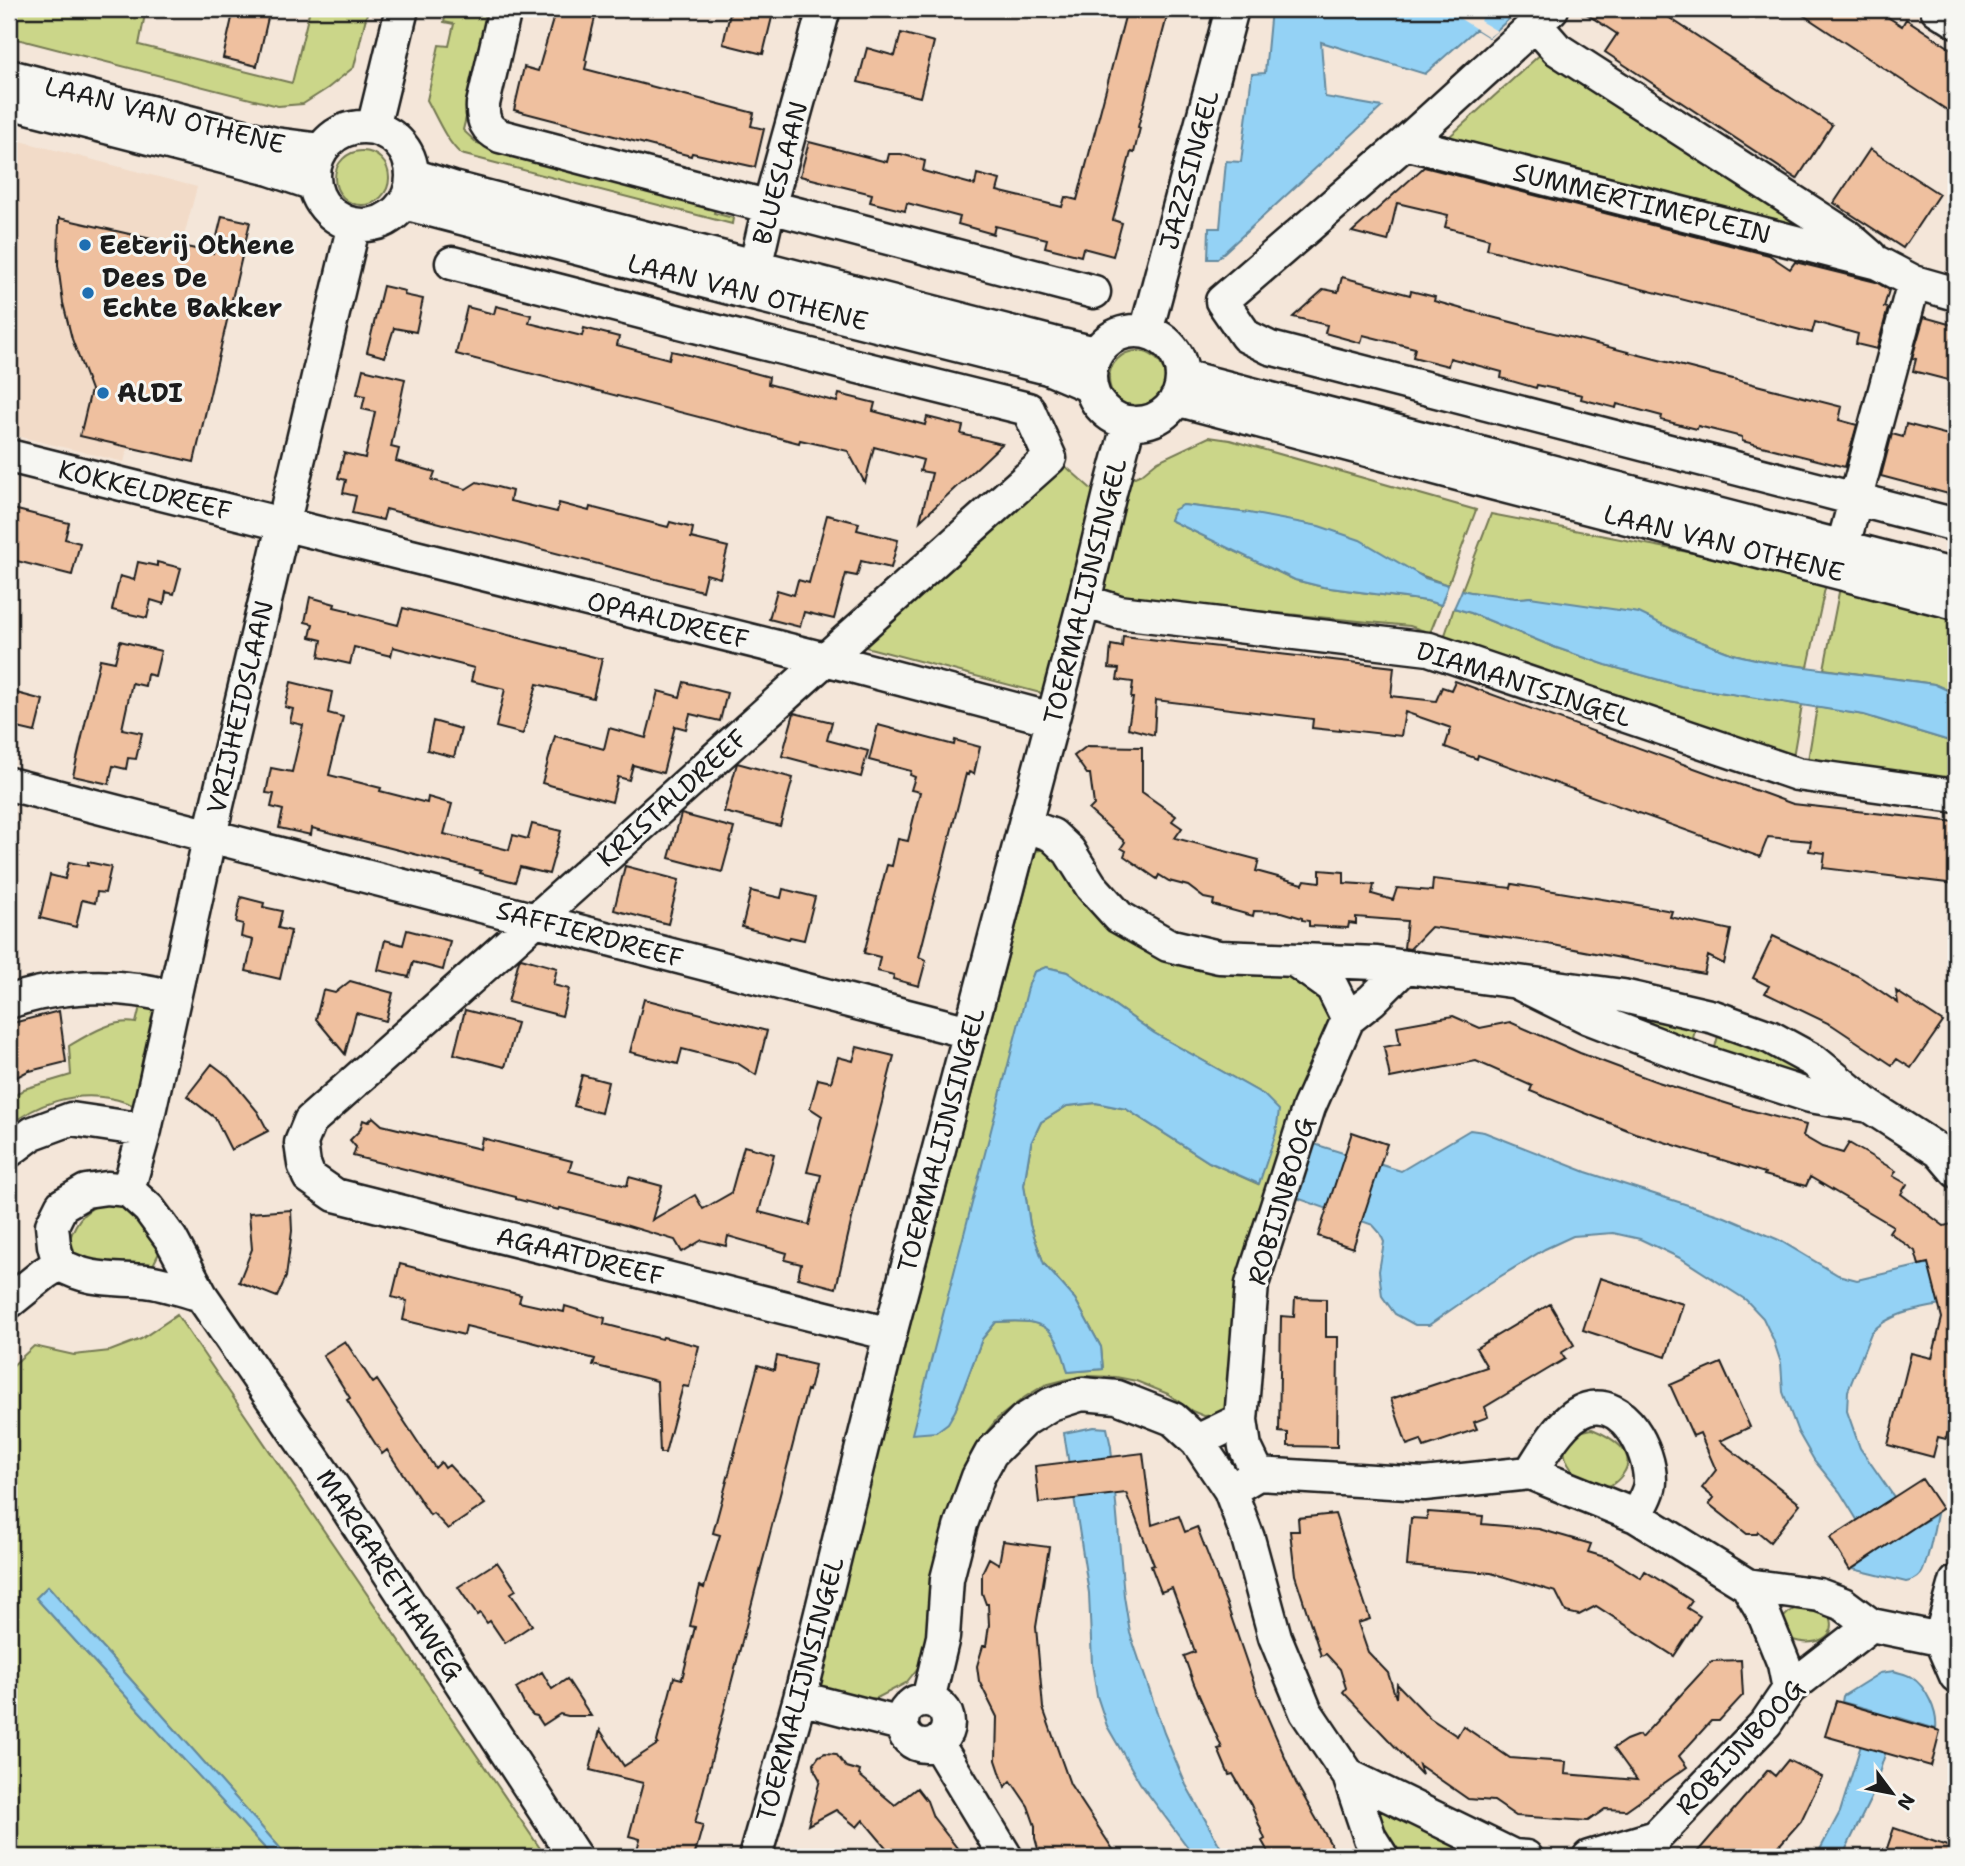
<svg xmlns="http://www.w3.org/2000/svg" width="1965" height="1866" viewBox="0 0 1965 1866" font-family="'Shantell Sans',sans-serif">
<rect width="100%" height="100%" fill="#f4e6d9"/>
<filter id="ink" filterUnits="userSpaceOnUse"><feTurbulence type="fractalNoise" baseFrequency=".0143" numOctaves="2"/><feDisplacementMap in="SourceGraphic" scale="14" xChannelSelector="R" yChannelSelector="G"/><feConvolveMatrix kernelMatrix="1 2 1 2 8 2 1 2 1" color-interpolation-filters="sRGB"/></filter>
<g filter="url(#ink)">
<path fill="#f2dbc8" d="M9,138L197,187L124,462L9,434Z"/>
<path fill="#cbd689" stroke="#747952" stroke-width="2" fill-rule="evenodd" d="M9,9H146L139,45L292,83L310,9H368L354,67L328,88L303,104L278,106L9,37Z
M447,9H492L463,130L477,143L715,208L714,213L733,218L732,224L461,154C446,141 437,118 427,100L439,45L449,46L454,24L444,22Z
M1544,51L1815,228L1811,233L1449,137Z
M335 178a27 27 0 1 1 54 0a27 27 0 1 1-54 0Z
M1109 379a28 28 0 1 1 56 0a28 28 0 1 1-56 0Z
M1209,437L1230,440L1476,510L1448,585L1249,513L1183,505C1176,509 1172,512 1170,520L1295,580L1323,587L1427,601L1441,605L1430,633L1410,626L1095,595L1125,481L1142,474L1158,461Z
M1064,465L1096,493L1048,695L858,645Z
M1491,514L1827,579L1808,667L1768,662L1733,654L1686,636L1530,597C1515,600 1505,596 1490,595C1480,593 1471,593 1462,590Z
M1841,582L1956,611V694L1934,684L1824,669Z
M1454,608L1471,613L1554,647L1607,665L1681,686L1802,705L1793,757L1444,638Z
M1817,707L1864,715L1956,743V780L1808,760Z
M1046,849L1110,917L1312,978L1332,1011L1331,1036L1230,1408L1218,1415L1204,1416L1192,1411L1168,1394L1136,1381L1116,1377L1087,1376L1068,1379L1045,1385L1025,1397L997,1419L974,1448L958,1483L943,1530L931,1633L924,1660L906,1683L877,1698L845,1701L819,1688L816,1679L1036,851ZM1046,967L1067,972L1154,1033L1264,1095L1258,1184L1209,1162L1126,1109L1096,1103L1067,1106L1041,1122L1031,1143L1024,1185L1030,1225L1044,1264L1075,1299L1101,1347L1103,1369L1068,1372C1065,1360 1062,1344 1055,1335C1041,1318 1015,1321 996,1322L982,1339L955,1411L1034,972Z
M1567,997L1696,1028L1692,1041Z
M141,1002L159,1012L136,1106C127,1103 118,1099 109,1098C73,1092 37,1103 9,1126V1100L24,1089L71,1075L69,1046C89,1034 112,1019 136,1023Z
M1726,1029L1808,1075L1805,1079L1714,1051L1718,1036Z
M111,1200L125,1204L164,1243L149,1273L76,1258L69,1241C77,1217 87,1208 111,1200Z
M177,1315L546,1857H288L48,1586L36,1598L273,1857H9V1369L34,1346L74,1355L110,1351L141,1339Z
M1592,1429C1609,1436 1639,1452 1623,1474C1620,1478 1615,1483 1611,1485C1578,1495 1536,1438 1592,1429Z
M1803,1605L1828,1612C1843,1639 1811,1648 1791,1639L1781,1622C1785,1613 1794,1608 1803,1605Z
M1384,1804L1491,1857H1394L1376,1815L1377,1808Z"/>
<path fill="#94d2f5" stroke="#64899e" stroke-width="2" d="M1271,9H1487L1490,10L1491,9H1514L1517,12L1489,37L1476,29L1425,74L1321,42L1325,97L1382,107L1217,259H1208L1209,228H1220L1226,161L1241,162L1252,74L1265,73Z
M1183,505L1249,513L1319,526L1360,540L1425,578L1448,585L1441,605L1427,601L1323,587L1295,580L1170,520L1174,510Z
M1462,590C1471,593 1480,593 1490,594C1505,596 1515,600 1530,597L1639,613L1686,636L1733,654L1768,662L1934,684L1956,694V743L1864,715L1681,686L1606,665L1554,647L1471,613L1454,608Z
M1046,967L1067,972L1154,1033L1264,1095L1279,1110L1276,1133L1259,1184L1209,1162L1126,1109L1096,1103L1067,1106L1041,1122L1031,1143L1024,1185L1030,1225L1044,1264L1075,1299L1101,1347L1103,1369L1068,1372C1055,1324 1045,1319 996,1322L982,1339L955,1411L948,1423L936,1432L912,1434L1029,984L1034,972Z
M1470,1130L1484,1132L1586,1172L1725,1217L1779,1240L1838,1275L1857,1280L1956,1257V1302C1928,1308 1891,1310 1871,1333L1848,1391L1847,1411L1860,1448L1915,1527L1937,1514C1934,1528 1928,1564 1921,1574C1917,1579 1912,1581 1906,1582L1853,1569L1877,1552L1840,1492L1814,1460L1798,1432L1783,1392L1781,1363L1773,1339L1763,1318L1746,1300L1682,1259L1640,1239L1613,1233L1573,1236L1545,1249L1488,1284L1429,1325H1415L1395,1314L1382,1296L1379,1271L1384,1242L1380,1233L1373,1225L1294,1197L1311,1143L1401,1171Z
M1094,1427L1107,1428L1111,1447L1124,1596L1130,1633L1164,1733L1186,1785L1226,1857H1195L1140,1783L1107,1726L1097,1696L1092,1664L1089,1593L1064,1433Z
M48,1586L288,1857H273L36,1598Z
M1894,1671C1899,1673 1907,1674 1911,1677C1926,1686 1938,1712 1936,1729L1897,1717L1871,1798L1842,1857H1816L1840,1812L1872,1710L1842,1702L1843,1696L1880,1673Z"/>
<path fill="#f4e6d9" d="M1445,9H1462L1475,17L1480,9H1487L1480,21L1497,31L1489,37Z"/>
<path fill="#efc09f" stroke="#1c1c1c" stroke-width="2" d="M234,9H270L257,66L223,58Z
M556,9H597L585,60L587,61L585,69L754,113L751,126L764,129L755,167L692,153L691,156L514,110L524,67L538,71Z
M731,9H774L763,54L723,44Z
M1127,9H1169L1138,127L1140,128L1134,153L1131,152L1113,220L1122,223L1113,256L1083,248L1081,256L1045,247L1047,239L995,226L993,234L958,224L960,217L907,203L905,211L870,202L872,194L800,176L809,142L887,162L889,154H901L925,161L923,171L975,185L977,174L1000,180L997,191L1062,207L1065,197L1077,200Z
M1579,9H1656L1832,125L1797,179L1605,52L1617,34Z
M1794,9H1875L1902,26L1906,19L1956,52V116Z
M901,33L934,42L920,97L858,82L867,48L895,56Z
M1870,149L1939,194L1903,248L1834,203Z
M1424,167L1769,255L1790,269L1795,262L1876,282L1889,290L1884,307L1888,308L1877,349L1856,344L1858,334L1815,322L1812,333L1487,249L1489,239L1445,227L1448,215L1397,203L1388,241L1352,232Z
M222,216L250,222L194,462L80,436L91,390L72,339L63,303L58,265L59,218L213,253Z
M1342,277L1410,295L1411,291L1435,297L1434,301L1480,314L1842,407L1839,420L1857,425L1845,467L1742,441V437L1698,426L1697,429L1661,420L1662,416L1617,404L1616,408L1581,399L1582,395L1537,385L1536,388L1501,378L1502,372L1450,358L1448,366L1413,357L1415,348L1363,335L1361,343L1325,333L1327,325L1293,317L1324,289L1338,292Z
M383,286L405,291L404,295L423,299L416,332L394,328L385,357L367,352Z
M496,306L531,315L529,323L582,336L584,328L619,337L617,345L669,359L671,351L689,355L769,377L768,384L837,402L839,394L875,403L873,411L925,425L927,417L963,426L961,434L1002,444L920,521L932,473L920,471L923,460L874,447L865,483L848,451L800,440L799,443L456,354L467,307L494,314Z
M1924,317L1956,326V363L1952,381L1913,371L1916,359L1912,358Z
M363,369L405,379L391,447L399,449L396,461L435,472L432,480L466,489L477,482L497,487L512,491L510,501L557,512L559,503L589,511L590,507L668,527L670,522L693,528L691,538L728,547L720,578L706,574L702,591L386,509L383,520L352,513L356,496L343,493L346,480L338,478L344,453L365,458L375,412L362,409L365,396L357,394Z
M1906,424L1956,437V496L1881,476L1892,434L1903,437Z
M13,509L69,523L65,539L80,543L72,575L9,559V524Z
M827,515L859,523L857,530L898,540L891,568L861,561L857,576L846,574L834,619L804,612L800,627L769,619L777,590L794,595L798,580L809,583Z
M138,562L157,566V562L181,568L174,594L166,592L164,604L151,600L147,618L112,610L120,576L134,580Z
M310,597L335,604L334,607L351,611V613L398,625L403,608L602,659L593,698L537,684L523,734L496,727L505,689L471,681L474,668L393,647L391,656L354,647L350,664L319,657L322,640L310,637L313,624L305,622Z
M1123,636L1394,667L1391,696L1436,701L1442,687L1451,690L1455,681L1793,804L1956,822V884L1823,868L1825,853L1809,851L1811,841L1768,837L1760,857L1478,755L1477,759L1445,747L1451,728L1405,712L1401,736L1340,729V731L1312,728L1313,719L1156,700L1154,735L1128,728L1133,698H1131L1133,682L1117,680L1119,669L1109,668L1111,645L1122,647Z
M120,641L161,651L155,676L147,674L145,686L132,683L122,729L142,733L136,759L128,758L126,769L113,766L109,784L73,776L100,659L115,662Z
M291,682L332,692L328,713L343,717L329,775L381,788L380,791L427,803L428,797L452,804L444,834L509,850L513,835L528,839L532,824L561,831L549,874L520,867L515,882L480,873L481,871L312,828L311,835L279,828L283,810L271,807L274,794L266,793L271,768L292,772L303,725L290,722L293,709L285,707Z
M684,682L727,693L720,721L690,714L686,729L675,726L663,773L633,765L629,780L618,777L612,802L542,783L555,736L604,749L609,728L646,738L658,691L680,697Z
M9,691L43,700L35,732L9,726Z
M794,713L832,722L827,740L868,751L861,777L782,756Z
M433,721L461,729L454,757L427,750Z
M878,725L954,745L955,740L980,747L974,774L969,772L968,775L966,774L919,957L926,960L919,986L893,979L894,975L877,971L880,957L864,953L887,865L892,866L898,839L908,841L920,792L911,790L915,777L910,775L911,771L869,760Z
M1087,746L1142,747V792L1176,816L1172,821L1182,828L1175,838L1259,860L1256,871L1303,884L1305,880L1320,882V870L1344,872V883L1374,885L1372,894L1393,900L1397,888L1432,891L1433,879L1511,888L1512,884L1644,906L1672,911L1670,917L1731,930L1724,964L1708,956L1704,974L1548,944L1431,927L1410,949L1404,948L1407,921L1356,917V924L1349,923L1348,928L1309,926V921L1302,920V918L1282,912L1254,911L1253,916L1213,905L1214,900L1204,898L1188,886L1169,881L1159,875L1157,879L1124,856L1126,851L1121,848L1125,842L1089,810L1094,805L1090,774H1087L1074,756Z
M737,763L793,778L780,826L724,812Z
M681,814L734,828L722,872L669,858Z
M69,862L88,866V862L111,867L105,893L97,892L95,903L82,900L76,927L40,918L50,875L65,879Z
M625,866L679,880L668,924L614,910Z
M783,889L815,897L804,940L790,937L789,939L742,927L751,891L781,898Z
M241,897L264,903L263,907L282,911L278,928L291,931L280,979L246,971L253,940L241,937L243,924L236,922Z
M407,930L450,941L443,970L413,962L409,977L378,970L385,940L403,945Z
M1773,936L1860,977L1898,1003L1896,991L1943,1022L1911,1068L1897,1059L1892,1065L1832,1025L1765,993L1769,986L1753,978Z
M521,958L557,968L553,985L569,989L562,1016L508,1002L519,960Z
M350,981L393,993L386,1021L356,1013L345,1054L316,1019L323,990L335,993Z
M644,999L767,1031L756,1075L737,1063L682,1049L678,1064L630,1052Z
M465,1010L517,1023L505,1067L454,1054Z
M59,1011L66,1062L30,1071V1070L9,1081V1024Z
M1453,1016L1480,1028L1510,1022L1580,1053L1655,1081L1738,1107L1806,1125L1803,1136L1822,1147L1843,1153L1849,1143L1896,1171L1893,1176L1907,1184L1901,1194L1944,1226L1956,1223V1398L1946,1439L1938,1437L1933,1457L1888,1445L1911,1353L1932,1358L1942,1318L1928,1263L1919,1265L1915,1251L1889,1232L1893,1226L1810,1177L1806,1186L1764,1175L1765,1173L1635,1133L1530,1091L1532,1086L1476,1061L1390,1078L1384,1047L1400,1044L1397,1026Z
M857,1047L894,1056L854,1210L836,1288L798,1278L801,1264L785,1260L787,1253L728,1236L726,1246L702,1240L682,1252L675,1240L618,1223L560,1208L559,1210L516,1199V1197L353,1156L356,1147L350,1140L360,1130L363,1120L368,1122L373,1117L382,1125L480,1149L482,1138L572,1161L569,1171L627,1186L629,1177L662,1186L652,1220L695,1195L703,1209L731,1193L744,1146L774,1154L759,1212L809,1225L821,1175L807,1172L822,1116L810,1108L818,1079L831,1082L838,1057L853,1061Z
M212,1064L229,1077L258,1112L268,1131L231,1150L215,1118L187,1096Z
M582,1075L608,1082L601,1113L574,1106Z
M1352,1132L1387,1144L1353,1248L1318,1236Z
M291,1210L292,1231L286,1277L277,1297L239,1282L252,1249L249,1213Z
M400,1264L521,1295L519,1302L564,1312L565,1306L605,1318L604,1324L662,1339L663,1337L699,1346L689,1387L683,1386L665,1453H660L657,1381L593,1365L595,1359L528,1341L466,1326L464,1335L403,1320L407,1301L392,1297Z
M1600,1278L1683,1304L1666,1357L1583,1330Z
M1295,1298L1326,1299V1337H1338L1337,1447L1288,1446V1433L1279,1432L1281,1316L1294,1317Z
M1550,1304L1574,1345L1561,1353L1565,1359L1485,1407L1488,1417L1474,1422L1477,1429L1424,1447L1421,1440L1407,1445L1391,1399L1487,1367L1476,1348Z
M345,1341L373,1383L377,1380L435,1468L441,1462L445,1468L449,1465L485,1504L448,1529L433,1513L430,1515L387,1450L382,1454L347,1400L350,1398L323,1355Z
M777,1356L815,1365L809,1391L807,1390L695,1823L703,1825L694,1857H635L640,1839L629,1836L643,1783L590,1770L600,1730L624,1766L658,1744L657,1742L674,1677L682,1679L695,1627L690,1626L700,1586L704,1588L720,1535L713,1533L758,1365L774,1370Z
M1721,1363L1750,1427L1720,1441L1800,1504L1770,1542L1758,1532L1757,1534H1747L1709,1504L1714,1498L1702,1488L1716,1470L1700,1433L1693,1436L1670,1385Z
M1143,1453L1152,1525L1179,1516L1185,1532L1197,1527L1226,1602L1258,1695L1296,1783L1338,1857H1271L1262,1841L1265,1839L1251,1805L1233,1774L1229,1775L1218,1749L1222,1748L1194,1684L1184,1656L1195,1652L1184,1620L1172,1588L1161,1592L1151,1566L1154,1565L1126,1493L1039,1503L1035,1466Z
M1922,1479L1942,1509L1850,1570L1830,1538Z
M1428,1512L1483,1516L1482,1524L1539,1529L1591,1544L1588,1552L1611,1559L1641,1578L1645,1571L1692,1601L1687,1608L1700,1616L1674,1656L1596,1606L1579,1615L1566,1612L1556,1592L1491,1573L1407,1566L1411,1518L1427,1519Z
M1335,1514L1370,1619L1358,1623L1368,1652L1388,1673L1396,1698L1397,1684L1430,1718L1457,1736L1463,1726L1510,1758L1566,1762L1565,1774L1637,1780L1614,1748L1626,1740L1639,1735L1641,1738L1712,1661L1741,1660L1743,1695L1719,1721H1711L1679,1756L1687,1767L1626,1810L1605,1809L1588,1821L1516,1816L1494,1801L1468,1799L1419,1765L1422,1775L1343,1692L1346,1688L1340,1669L1326,1654L1321,1656L1295,1575L1290,1531H1299L1298,1518Z
M1003,1541L1049,1547L1036,1627L1043,1708L1070,1784L1118,1857H1045L1038,1849L1035,1838V1826L1028,1806L1011,1781L1005,1787L996,1760L997,1717L979,1681L977,1666L983,1646H986L989,1625L988,1604H986L982,1593V1573L989,1558L999,1564Z
M497,1562L516,1590L511,1593L532,1625L505,1643L490,1621L487,1623L480,1613L477,1615L458,1587Z
M542,1672L552,1689L567,1679L591,1716H568L560,1714L543,1725L537,1716L533,1715L525,1706L516,1688Z
M1836,1701L1940,1731L1931,1766L1825,1736Z
M825,1753L836,1754L846,1767L860,1771L859,1775L895,1805L917,1788L927,1801L933,1817L964,1857H894L863,1820L857,1827L836,1810L808,1825L820,1780L815,1771L814,1763L819,1756Z
M1788,1760L1822,1777L1801,1821L1769,1857H1693L1768,1770L1775,1776Z
M1894,1828L1956,1849V1857H1884Z"/>
<g fill="none" stroke-linecap="round" stroke-linejoin="round">
<g stroke="#1c1c1c" stroke-width="37">
<path id="minor" d="M505,9L483,104C482,120 486,129 500,136L1094,292
M1552,9L1405,143L1222,301L1246,336L1270,348L1956,525
M1937,9L1956,21
M1535,24L1557,49L1847,236L1870,256
M9,76L275,144L321,150
M9,102L270,169L314,184
M314 176a49 49 0 1 1 98 0a49 49 0 1 1-98 0Z
M373,128L402,9
M1405,143L1878,263L1914,282L1956,294
M412,175L453,188L1053,343L1096,353
M404,203L749,293L1048,368L1090,386
M452,263L738,337L1028,409L1050,458C803,678 558,902 310,1121L301,1143L304,1164L309,1177L335,1195L890,1334
M751,285L769,207L824,9
M1090 377a46 46 0 1 1 92 0a46 46 0 1 1-92 0Z
M1146,332L1232,9
M1182,376L1956,576
M1176,399L1492,483L1956,603
M9,456L825,659L1052,719
M1837,568L1914,282
M1084,601L1119,612L1429,649L1797,774L1956,796
M9,784L969,1032
M1025,825L1052,835L1069,851L1091,886L1119,917L1168,945L1219,957L1377,963L1623,996L1714,1017L1770,1037L1814,1061L1869,1106L1810,1096L1701,1061L1587,1017L1518,983
M1294,960L1332,987L1348,1019
M9,1002C47,988 96,984 137,990C150,991 162,995 174,997
M1869,1106L1939,1151L1956,1171
M9,1151L33,1133L71,1119L145,1130
M128,1190L145,1130L210,835L354,224
M201,1295C183,1290 164,1283 146,1281C113,1278 90,1282 59,1264L54,1245L52,1225L62,1205L86,1191L107,1188L128,1190L149,1209L171,1239L201,1295L337,1493L575,1857
M9,1302L45,1273L59,1264
M1197,1441L1241,1420L1252,1284L1309,1107L1348,1019L1372,1000L1405,967
M1530,1473C1543,1453 1563,1416 1587,1409C1624,1398 1650,1450 1650,1481C1650,1492 1641,1506 1636,1516
M1258,1474L1424,1484L1530,1473L1636,1516L1747,1585L1763,1612L1784,1664L1789,1689
M1241,1484L1258,1474L1245,1447L1241,1420
M1747,1585L1819,1595L1843,1604L1871,1625
M1940,1639L1956,1582
M1940,1639L1956,1676
M800,1698L901,1724
M928,1700L943,1637L947,1579L961,1524L978,1477L991,1453L1023,1421L1051,1404L1082,1394L1117,1397L1173,1419L1197,1441L1230,1490L1248,1538L1275,1637L1306,1712L1349,1776
M902 1723a23 23 0 1 1 46 0a23 23 0 1 1-46 0Z
M937,1743L1006,1857
M755,1857L800,1698L890,1334L1084,601L1111,489L1129,422
M1382,1857L1370,1838L1349,1776L1513,1856L1526,1857
M1589,1857L1656,1837
M1645,1857L1656,1837L1766,1723L1789,1689L1871,1625L1940,1639"/>
</g>
<use href="#minor" stroke="#f6f6f2" stroke-width="32"/>
</g>
</g>
<g fill="#1f6fb2" stroke="#f6f6f2" stroke-width="2.5">
<circle cx="85" cy="245" r="7"/>
<circle cx="88" cy="293" r="7"/>
<circle cx="103" cy="393" r="7"/>
</g>
<g text-anchor="middle" stroke-width="6" stroke-linejoin="round" paint-order="stroke">
<g font-size="26" fill="#1c1c1c" stroke="#f6f6f2">
<text transform="translate(165 115) rotate(14)" y="9">LAAN VAN OTHENE</text>
<text transform="translate(1189 170) rotate(-75)" y="9">JAZZSINGEL</text>
<text transform="translate(780 173) rotate(-75)" y="9">BLUESLAAN</text>
<text transform="translate(1642 203) rotate(14)" y="9">SUMMERTIMEPLEIN</text>
<text transform="translate(748 292) rotate(14)" y="9">LAAN VAN OTHENE</text>
<text transform="translate(145 490) rotate(14)" y="9">KOKKELDREEF</text>
<text transform="translate(1724 543) rotate(14)" y="9">LAAN VAN OTHENE</text>
<text transform="translate(1085 591) rotate(-76)" y="9">TOERMALIJNSINGEL</text>
<text transform="translate(668 620) rotate(14)" y="9">OPAALDREEF</text>
<text transform="translate(1524 684) rotate(18)" y="9">DIAMANTSINGEL</text>
<text transform="translate(240 707) rotate(-77)" y="9">VRIJHEIDSLAAN</text>
<text transform="translate(672 798) rotate(-42)" y="9">KRISTALDREEF</text>
<text transform="translate(590 934) rotate(15)" y="9">SAFFIERDREEF</text>
<text transform="translate(941 1140) rotate(-75)" y="9">TOERMALIJNSINGEL</text>
<text transform="translate(1281 1201) rotate(-73)" y="9">ROBIJNBOOG</text>
<text transform="translate(580 1256) rotate(14)" y="9">AGAATDREEF</text>
<text transform="translate(390 1575) rotate(57)" y="9">MARGARETHAWEG</text>
<text transform="translate(800 1689) rotate(-75)" y="9">TOERMALIJNSINGEL</text>
<text transform="translate(1740 1747) rotate(-47)" y="9">ROBIJNBOOG</text>
</g>
<g font-size="26" font-weight="bold" fill="#1c1c1c" stroke="#f6f6f2" text-anchor="start">
<text x="99" y="254">Eeterij Othene</text>
<text x="102" y="287">Dees De<tspan x="102" dy="30">Echte Bakker</tspan></text>
<text x="117" y="402">ALDI</text>
</g>
</g>
<rect width="1965" height="1866" fill="none" stroke="#f6f6f2" stroke-width="35"/>
<rect x="18" y="18" width="1930" height="1831" fill="none" stroke="#1c1c1c" stroke-width="2.5" filter="url(#ink)"/>
<g transform="translate(1892 1793) rotate(122)" stroke="#f6f6f2" stroke-width="5" paint-order="stroke">
<path d="M0-5L12 26L0 18L-12 26Z" fill="#1c1c1c"/>
<text y="-10" font-size="19" font-weight="bold" text-anchor="middle" fill="#1c1c1c">N</text>
</g>
</svg>
